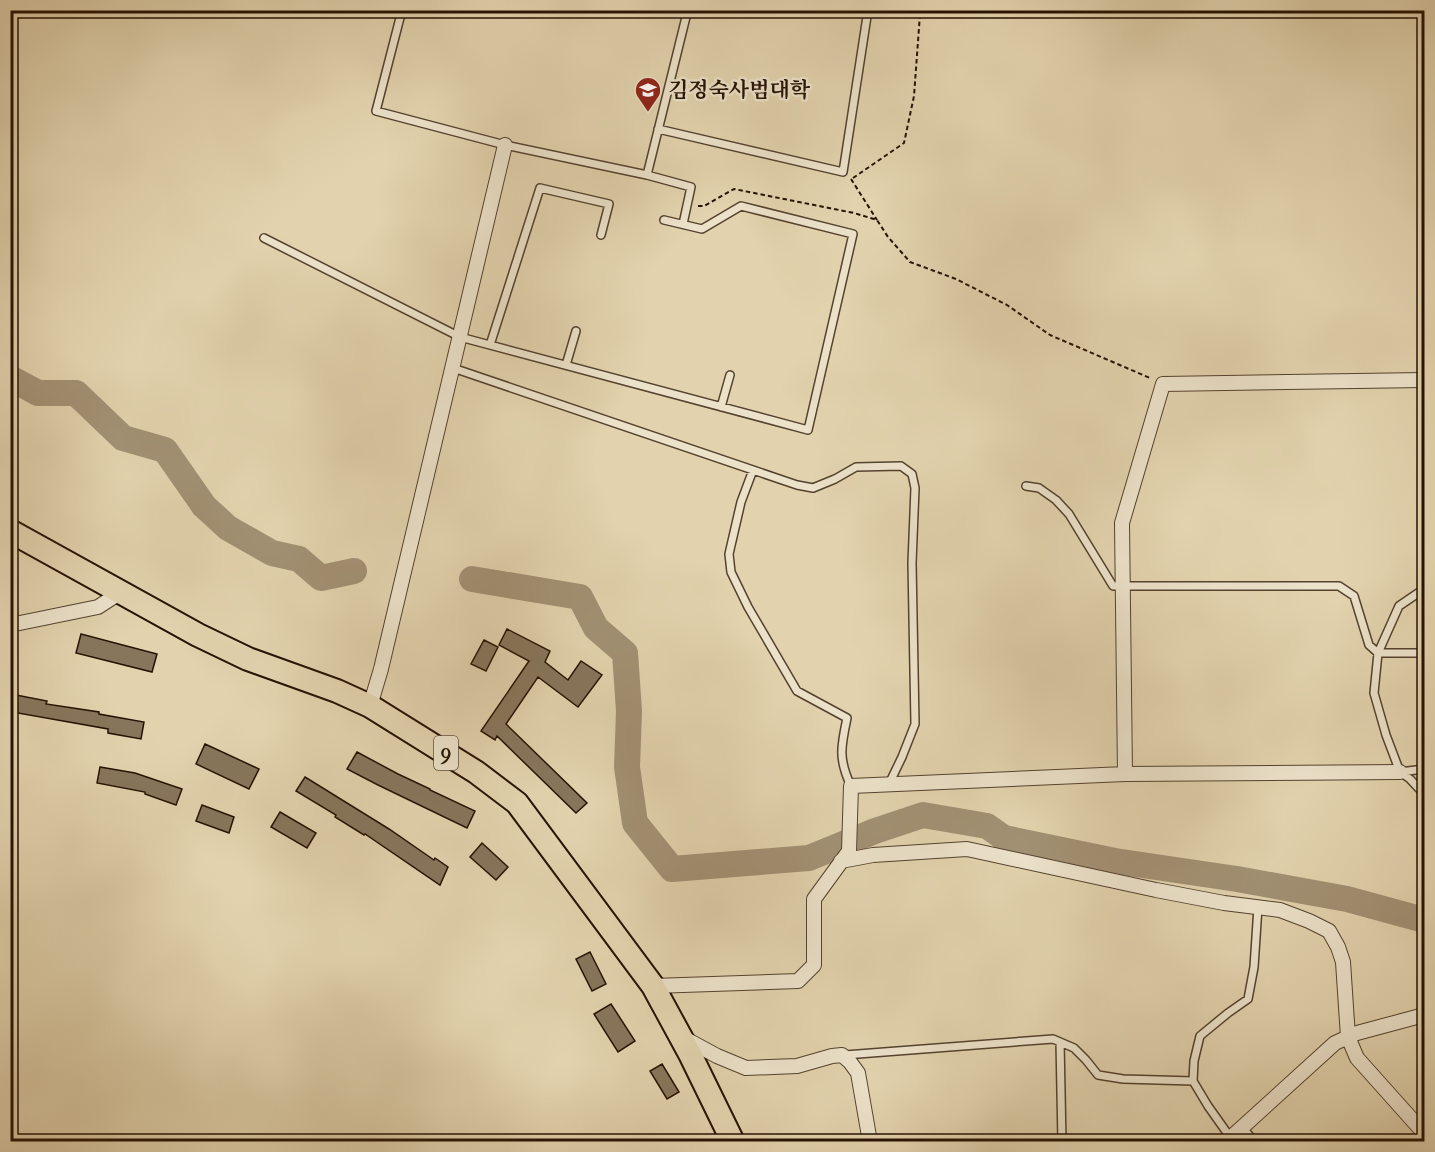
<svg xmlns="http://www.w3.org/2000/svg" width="1435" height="1152" viewBox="0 0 1435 1152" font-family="'IM FELL French Canon','Noto Serif KR',serif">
<rect width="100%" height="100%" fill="#e2d3ae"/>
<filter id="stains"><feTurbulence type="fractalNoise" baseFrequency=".00333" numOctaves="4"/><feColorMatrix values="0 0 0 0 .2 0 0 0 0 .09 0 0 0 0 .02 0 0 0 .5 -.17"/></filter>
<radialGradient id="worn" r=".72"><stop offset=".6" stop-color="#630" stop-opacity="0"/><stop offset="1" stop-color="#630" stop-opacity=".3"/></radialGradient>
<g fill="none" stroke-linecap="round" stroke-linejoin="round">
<path stroke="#a29174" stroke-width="26" d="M10,378L38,393H76L123,438L165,450L204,506L228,528L272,553L299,559L321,578L354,571
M472,579L580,597L596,628L625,653L629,711L627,767L635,823L672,869L809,858L875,831L923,815L987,826L1004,838L1115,861L1237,879L1347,899L1424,920"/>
</g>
<path fill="#87765c" stroke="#251203" stroke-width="1.5" d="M507,629L550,651L545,662L568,680L581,661L602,675L578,707L538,677L506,724L587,803L576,813L497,736L495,740L481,731L529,661L499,645Z
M81,634L157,654L152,672L76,653Z
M484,640L498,647L486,671L471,664Z
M16,695L47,701L46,704L99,712V714L144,722L141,739L108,733V729L12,712Z
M205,744L259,769L249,789L196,764Z
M357,752L398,774L430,789V790L475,811L467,828L378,785L347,769Z
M100,767L135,773L182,789L176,805L145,794V792L97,783Z
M305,777L389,829L434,860L435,858L448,867L440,885L365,834L364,835L335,817L336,815L296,791Z
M202,805L234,817L229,833L196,821Z
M280,812L316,833L307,848L271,827Z
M482,843L508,867L496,880L470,857Z
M590,952L606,984L592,991L576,959Z
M611,1004L635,1041L618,1052L594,1014Z
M662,1064L679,1092L667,1099L650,1071Z"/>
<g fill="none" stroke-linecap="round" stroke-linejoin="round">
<g stroke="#54422e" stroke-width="10">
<path id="lane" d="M402,10L376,111L505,145L647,175L686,17L684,10
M658,129L843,172L868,10
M647,175L691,187L683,224
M264,238L460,337L808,430L853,234L741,206L702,229L664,220
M490,345L540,188L609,204L601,235
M566,365L576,331
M453,368L797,485L813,488L835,479L856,467L901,466L912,474L915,488L912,563L915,724L902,757L889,784
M721,407L730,375
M753,470L741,502L729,554L731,572L748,607L797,691L847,718C841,746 838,759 851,786
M1026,486L1039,488L1056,500L1069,514L1113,586H1339L1354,596L1369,645L1378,653H1424
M1424,589L1399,606L1378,653L1374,693L1386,735L1400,772L1410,779L1424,794
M1400,772L1424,769
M1060,1042L1062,1142
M845,1055L1053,1039L1074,1048L1086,1060L1098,1075L1123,1079L1193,1081
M1242,1127L1255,1142
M1230,1137L1208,1106L1193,1081L1194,1061L1200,1036L1228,1013L1248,999L1254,967L1258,907"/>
</g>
<g stroke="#54422e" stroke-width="16">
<path id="street" d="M10,625L98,607L121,592
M370,706L381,669L505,145
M1125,774L1122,523L1163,384L1424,380
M841,861L873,855L967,849L1156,890L1224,903L1280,910L1309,921L1329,931L1338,947L1343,962L1348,1037L1357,1058L1424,1133
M653,986L798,981L814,965V899L849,851L851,786L1125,774L1400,772
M682,1037L717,1056L746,1068L797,1066L832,1056L842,1055L850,1062L858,1073L870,1142
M1226,1142L1335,1043L1357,1033L1424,1015"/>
</g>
<g stroke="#251203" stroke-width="26">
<path id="primary" d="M10,531L198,635L248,659L337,691L370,706L476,772L517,803L653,986L690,1054L733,1142"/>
</g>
<path stroke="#251203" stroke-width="2" stroke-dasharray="4.5 3" stroke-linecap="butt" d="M853,178L904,143L914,96L920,14V10
M851,179L877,220
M698,206H704L734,189L854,213L877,220L888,237L910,262L956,279L1007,305L1050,335L1150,378"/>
<use href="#lane" stroke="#ece2ca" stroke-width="7"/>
<use href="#street" stroke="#ece2ca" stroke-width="14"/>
<use href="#primary" stroke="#e2d3ae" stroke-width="22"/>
</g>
<defs>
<g id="university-pin" transform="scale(1.35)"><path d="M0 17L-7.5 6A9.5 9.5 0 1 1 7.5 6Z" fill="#8f2418" stroke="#ece2ca"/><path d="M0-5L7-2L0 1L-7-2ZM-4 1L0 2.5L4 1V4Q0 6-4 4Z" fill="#fff"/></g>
</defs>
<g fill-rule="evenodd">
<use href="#university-pin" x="648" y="90"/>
</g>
<g text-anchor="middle" stroke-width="5" stroke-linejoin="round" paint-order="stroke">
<rect fill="#ece2ca" stroke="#61503f" stroke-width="1.5" x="434" y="736" width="24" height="34" rx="4.5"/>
<g font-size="20" font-weight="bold" fill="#251203">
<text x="446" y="760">9</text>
</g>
<g font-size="21" font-weight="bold" fill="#251203" stroke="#ece2ca" text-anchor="start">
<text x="668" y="97">김정숙사범대학</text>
</g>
</g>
<rect width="1435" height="1152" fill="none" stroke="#e2d3ae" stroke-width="36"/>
<rect x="12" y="12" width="1411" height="1128" fill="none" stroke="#251203" stroke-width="3"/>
<rect x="18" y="18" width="1399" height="1116" fill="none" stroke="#251203" stroke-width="1.5"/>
<rect width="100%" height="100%" filter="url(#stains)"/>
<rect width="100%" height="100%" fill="url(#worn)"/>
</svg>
